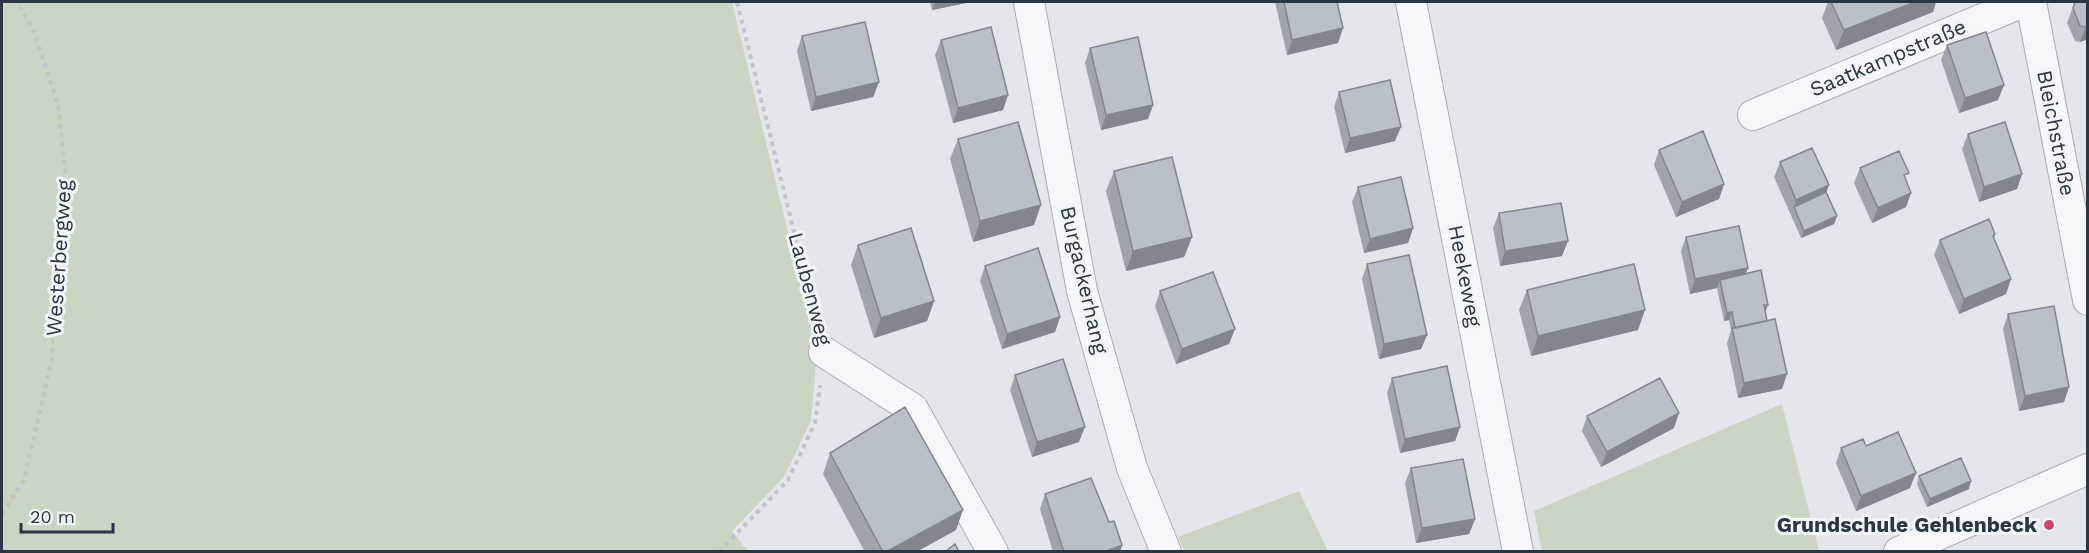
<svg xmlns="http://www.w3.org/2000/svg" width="2089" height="553" viewBox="0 0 2089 553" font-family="'Work Sans',sans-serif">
<rect width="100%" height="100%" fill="#e3e7eb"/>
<path fill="#cad5c4" d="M2,2H732L817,352L811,421L784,477L732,531L748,551H2Z
M1782,404L1819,551H1542L1534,511Z
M1299,491L1328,551H1185L1178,537Z"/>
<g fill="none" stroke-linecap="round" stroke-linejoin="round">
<g stroke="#a8aeb6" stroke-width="32">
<path id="minor" d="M1029,2L1082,291L1132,468L1166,552
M1411,2L1518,552
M2031,2L2088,300
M1753,115L2023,2
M824,352L913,409L993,552
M1899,552L2088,469"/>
</g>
<path stroke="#c1c5ca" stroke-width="4" stroke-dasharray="4.5 4.5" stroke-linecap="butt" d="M737,2L817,324
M2,514L24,480L52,358L65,169L58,105L33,29L17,2
M719,552L788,480L815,423L820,385"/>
<use href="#minor" stroke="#f6f7f9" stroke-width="30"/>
</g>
<path fill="#a0a5ad" d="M930,2H971L932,10Z
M1275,2H1337L1338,43L1287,55Z
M1828,2H1936L1933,12L1836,50L1822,18Z
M2075,2H2088V39L2080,42L2075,41L2067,23Z
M802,36L879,82L873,97L811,111L797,51Z
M941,40L1008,95L1003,110L953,123L935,55Z
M1947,45L1998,100L1959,113L1941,60Z
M1090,48L1153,105L1148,119L1101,130L1085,63Z
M1339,92L1395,141L1345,153L1334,107Z
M1968,134L2022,174L2017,189L1979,202L1962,149Z
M958,139L1034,225L973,242L950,159Z
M1659,150L1724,184L1719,199L1676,217L1654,165Z
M1780,162L1829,185L1826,192L1837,216L1834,224L1801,238L1774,177Z
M1860,168L1906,180V207L1872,223L1854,183Z
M1114,171L1192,237L1184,257L1126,271L1106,191Z
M1358,187L1413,228L1408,243L1364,253L1352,202Z
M1499,213L1562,256L1500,266L1493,228Z
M1995,234L1994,239L2006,294L1959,314L1934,255L1940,240Z
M1686,237L1748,268L1745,274L1765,313L1782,389L1738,398L1727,343L1731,330L1729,320L1724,321L1717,288L1690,294L1681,251Z
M858,245L934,301L927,321L874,338L851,265Z
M1367,264L1427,335L1421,349L1379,359L1362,279Z
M985,266L1060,317L1055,332L1002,349L980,281Z
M1527,290L1638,330L1531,356L1519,310Z
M1160,291L1229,344L1176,364L1155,306Z
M2008,314L2069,387L2064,402L2019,411L2003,329Z
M1015,375L1079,442L1032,457L1010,390Z
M1392,378L1460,427L1455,441L1400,453L1387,393Z
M1587,416L1674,428L1601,467L1582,431Z
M1866,446L1910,488L1856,511L1836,463L1841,448Z
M830,453L956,530L916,552H865L823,474Z
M1411,468L1475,519L1469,534L1416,543L1405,483Z
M1919,476L1969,489L1927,507L1917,484Z
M1045,494L1109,522L1122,545L1120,552H1053L1040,509Z"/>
<path fill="#82868d" d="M935,2H971L932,10Z
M1915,2H1936L1933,12L1836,50L1844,30Z
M2086,27H2088V39L2080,42Z
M1343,28L1338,43L1287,55L1292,40Z
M879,82L873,97L811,111L816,97Z
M2004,85L1998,100L1959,113L1965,98Z
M1008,95L1003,110L953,123L958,108Z
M1153,105L1148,119L1101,130L1106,115Z
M1401,127L1395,141L1345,153L1350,138Z
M2022,174L2017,189L1979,202L1984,187Z
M1724,184L1719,199L1676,217L1682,202Z
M1829,185L1823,200L1794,207L1796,200Z
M1911,193L1906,207L1872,223L1878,208Z
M1041,205L1034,225L973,242L980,221Z
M1837,216L1834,224L1801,238L1804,231Z
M1413,228L1408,243L1364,253L1370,239Z
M1192,237L1184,257L1126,271L1133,251Z
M1568,241L1562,256L1500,266L1505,251Z
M1748,268L1742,283L1720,280L1717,288L1690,294L1695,279Z
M2011,279L2006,294L1959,314L1964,299Z
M934,301L927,321L874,338L881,318Z
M1764,305H1768L1765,313Z
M1645,310L1638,330L1531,356L1538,336Z
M1732,312L1729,320L1724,321L1727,313Z
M1060,317L1055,332L1002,349L1007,334Z
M1235,329L1229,344L1176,364L1182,349Z
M1427,335L1421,349L1379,359L1384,344Z
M1787,374L1782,389L1738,398L1744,383Z
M2069,387L2064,402L2019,411L2025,396Z
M1679,413L1674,428L1601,467L1607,452Z
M1085,427L1079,442L1032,457L1037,442Z
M1460,427L1455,441L1400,453L1405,439Z
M1916,473L1910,488L1856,511L1861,496Z
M1971,481L1969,489L1927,507L1930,499Z
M963,510L956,530L916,552H886Z
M1475,519L1469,534L1416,543L1422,528Z
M1122,545L1120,552H1104Z"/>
<path fill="#bac0c9" stroke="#82868d" stroke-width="1.5" d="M1284,2H1337L1343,28L1292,40Z
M1831,2H1915L1844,30Z
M2075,2H2088V27H2086L2080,26L2073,8Z
M865,22L879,82L816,97L802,36Z
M991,27L1008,95L958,108L941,40Z
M1986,32L2004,85L1965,98L1947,45Z
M1138,37L1153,105L1106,115L1090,48Z
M1390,80L1401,127L1350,138L1339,92Z
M1018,122L1041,205L980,221L958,139Z
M2005,122L2022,174L1984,187L1968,134Z
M1703,131L1724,184L1682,202L1659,150Z
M1812,148L1829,185L1796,200L1780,162Z
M1899,151L1909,173L1904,175L1911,193L1878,208L1860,168Z
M1172,157L1192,237L1133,251L1114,171Z
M1401,177L1413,228L1370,239L1358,187Z
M1826,192L1837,216L1804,231L1794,207Z
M1561,203L1568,241L1505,251L1499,213Z
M1989,219L1995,234L1993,236L2011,279L1964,299L1940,240Z
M1739,226L1748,268L1695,279L1686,237Z
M911,228L934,301L881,318L858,245Z
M1038,248L1060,317L1007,334L985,266Z
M1409,255L1427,335L1384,344L1367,264Z
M1634,264L1645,310L1538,336L1527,290Z
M1761,270L1768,305H1764L1767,321L1735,328L1732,312L1727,313L1720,280Z
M1213,272L1235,329L1182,349L1160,291Z
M2054,306L2069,387L2025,396L2008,314Z
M1775,319L1787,374L1744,383L1732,328Z
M1063,359L1085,427L1037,442L1015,375Z
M1447,366L1460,427L1405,439L1392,378Z
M1660,378L1679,413L1607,452L1587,416Z
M905,407L963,510L886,552H883L830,453Z
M1898,432L1916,473L1861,496L1841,448L1863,439L1866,446Z
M1961,458L1971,481L1930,499L1919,476Z
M1463,459L1475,519L1422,528L1411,468Z
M1091,478L1109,522L1114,521L1122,545L1104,552H1064L1045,494Z
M955,544L959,552H945Z"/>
<circle fill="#d04869" stroke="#f3f6f8" stroke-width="2" cx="2049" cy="525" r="6"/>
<g text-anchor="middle" stroke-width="6" stroke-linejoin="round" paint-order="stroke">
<g font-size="21" fill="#2a3644" stroke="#f3f6f8">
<text transform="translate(1888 58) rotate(-23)" y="7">Saatkampstraße</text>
<text transform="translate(2056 133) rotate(79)" y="7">Bleichstraße</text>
<text transform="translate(59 258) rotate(-86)" y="7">Westerbergweg</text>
<text transform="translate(1465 276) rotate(79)" y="7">Heekeweg</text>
<text transform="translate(1084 280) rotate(77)" y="7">Burgackerhang</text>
<text transform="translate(810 289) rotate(75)" y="7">Laubenweg</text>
</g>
<g font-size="21" font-weight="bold" fill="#2a3644" stroke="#f3f6f8" text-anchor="end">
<text x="2037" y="532">Grundschule Gehlenbeck</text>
</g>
</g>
<rect width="2089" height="553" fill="none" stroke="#2a3644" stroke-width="6"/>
<path d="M21 523v9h92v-9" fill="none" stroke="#2a3644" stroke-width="3"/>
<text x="30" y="523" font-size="18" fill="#2a3644" stroke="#f3f6f8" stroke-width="4.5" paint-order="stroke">20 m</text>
</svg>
